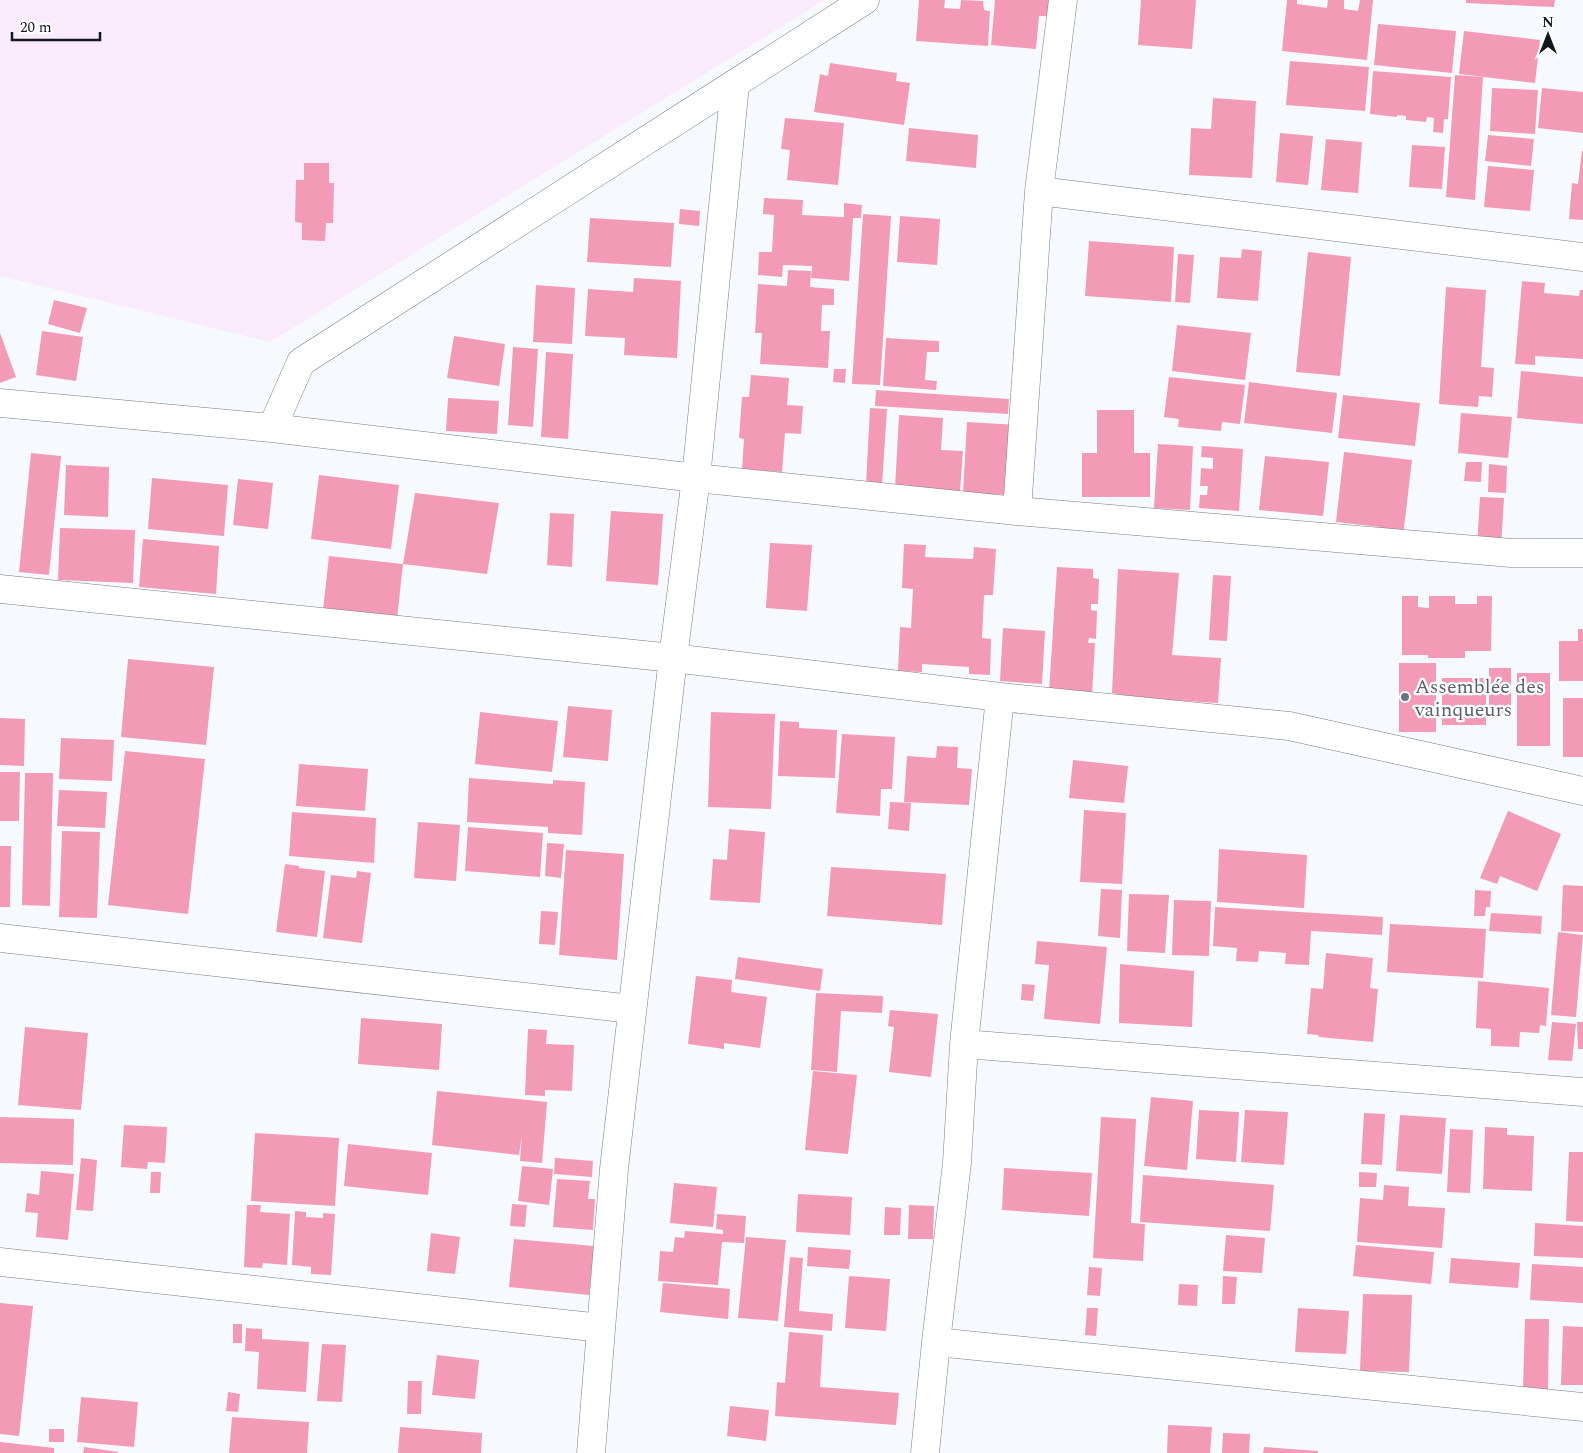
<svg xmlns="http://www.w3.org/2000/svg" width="1583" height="1453" viewBox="0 0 1583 1453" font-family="Spectral,serif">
<rect width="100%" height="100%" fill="#f6fafe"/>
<path fill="#f9eafc" d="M0,0H825L270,342L0,276Z"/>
<path fill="#f39ab7" d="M919,0H945L944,8L960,9L961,0L983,1L984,10L990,11L988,46L916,41Z
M995,0H1051L1049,16H1039L1036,49L991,45Z
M1141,0H1196L1192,49L1138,45Z
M1287,0H1297V4L1327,8L1328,0H1344V9L1358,11L1360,0H1373L1367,60L1282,51Z
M1466,0H1555L1554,7L1466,3Z
M1378,24L1456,31L1452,73L1374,65Z
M1464,31L1540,40L1535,83L1459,74Z
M1290,61L1369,67L1365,111L1286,105Z
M830,63L897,73L896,81L910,83L904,125L814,112L820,74L828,76Z
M1373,71L1451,77L1448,119H1444L1443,133L1433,132L1434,118L1427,117L1426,122L1406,120V116L1397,115V117L1370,114Z
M1455,75L1483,77L1475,200L1446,197Z
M1492,88L1538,90L1535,134L1490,131Z
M1542,88L1583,92V133L1538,128Z
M1213,98L1256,101L1252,178L1189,175L1191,128L1211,129Z
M785,118L844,123L838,185L787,180L790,150L781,149Z
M909,128L978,135L976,168L906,161Z
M1280,133L1313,136L1308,185L1276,182Z
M1488,135L1534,139L1531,166L1485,161Z
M1326,139L1362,142L1358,193L1321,190Z
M1412,145L1445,147L1442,189L1409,187Z
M1582,151H1583V220L1569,219L1572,183L1578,184Z
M304,163H329V183H334L333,223H326L325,241L302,240V223L295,222L296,180H304Z
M1488,166L1534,170L1530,211L1484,207Z
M764,198L803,200L802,215L844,217V203L862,205L861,218H853L849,281L811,278L812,266L783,265L782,277L758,275L759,252H772L774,215L763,214Z
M680,209L700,211L699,226L679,224Z
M863,214L891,216L880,385L852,384Z
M900,216L940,219L937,265L897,262Z
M590,218L674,223L671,267L587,262Z
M1089,241L1174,247L1171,302L1085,296Z
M1242,249L1262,251L1258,301L1217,298L1220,257L1241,258Z
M1308,252L1351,257L1340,376L1296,372Z
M1178,254L1194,255L1190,303L1175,302Z
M788,270L811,271L810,287L834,289V305H822L821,331H830L828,368L760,364L762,333H755L758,284L787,286Z
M634,278L681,281L677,358L624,355L625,338L585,336L588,289L633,292Z
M1522,281L1545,283L1544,293L1579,296L1580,290H1583V359L1535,356V365L1515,364Z
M536,285L575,288L572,344L533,342Z
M1446,287L1486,290L1481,367L1494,368L1492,397L1479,396L1478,407L1439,404Z
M54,300L87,308L80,333L48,324Z
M1177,325L1251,333L1245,380L1172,371Z
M42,331L83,337L76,381L36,375Z
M0,333L16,377L0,383Z
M454,336L505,344L499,386L447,378Z
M886,338L939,341V352H927L925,380L937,381L936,390L883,386Z
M513,347L538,349L533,427L508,425Z
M546,352L573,354L568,439L541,437Z
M834,369H846L845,383L833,382Z
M1521,371L1583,377V424L1517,418Z
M751,375L789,378L787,405L803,406L801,434L785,433L782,472L742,469L744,439L739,438L742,397H749Z
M1169,377L1245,385L1240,424L1222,422L1221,431L1178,427L1179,419L1164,417Z
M1249,382L1337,393L1332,433L1244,423Z
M876,390L1009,399L1008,414L875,406Z
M1343,395L1420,403L1415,446L1338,438Z
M448,398L499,401L497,434L446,431Z
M870,408L887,409L882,485L866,484Z
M1097,410H1134V453H1150V497H1082V453H1097Z
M1461,413L1512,417L1508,458L1458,453Z
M899,415L943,418L941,450L963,451L960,492L895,488Z
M967,422L1017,425L1012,495L963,493Z
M1158,444L1193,446L1190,510L1154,508Z
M1202,446L1243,449L1239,511L1199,508L1200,495H1207L1208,486H1200L1201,468L1213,469V458L1201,457Z
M1344,452L1412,460L1403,536L1379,533L1380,527L1336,522Z
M31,453L61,456L49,575L19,572Z
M1265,456L1329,462L1323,516L1259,510Z
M1466,462H1482L1481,482L1464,481Z
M1489,464L1507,466L1506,493L1488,492Z
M66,465L109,467L108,517L64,515Z
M319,475L399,485L391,549L311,539Z
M152,478L228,485L224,536L148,529Z
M238,479L273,483L268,529L233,525Z
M415,493L499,503L487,574L403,564Z
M1480,497L1504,498L1501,548L1477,546Z
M611,511L663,514L658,585L606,581Z
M550,513L574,514L572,567L547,565Z
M60,528L135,530L133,583L58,580Z
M143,539L219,546L216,594L139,587Z
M770,543L812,545L807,611L766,608Z
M904,544L926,545L925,557L973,559L974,547L996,549L993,595H984L982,638L991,639L990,675L969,674V667L922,664V672L898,671L900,627L911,628L913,589L902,588Z
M329,556L403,564L397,619L323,610Z
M1057,567L1093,569V578L1099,579L1098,604H1091V610L1097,611L1096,639L1089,638L1088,643H1095L1092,695L1049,692Z
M1118,569L1179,573L1172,655L1221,658L1218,703L1138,698L1112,693Z
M1213,575L1231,576L1227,641L1209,640Z
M1402,596H1418V607L1429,608V596H1455V604H1477V596H1492L1491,651H1465V658H1428V655H1402Z
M1003,628L1045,631L1042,684L1000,681Z
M1578,629H1583V681H1559V641H1578Z
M128,659L214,667L206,745L121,737Z
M1399,663H1436V732H1399Z
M1489,668H1511V717H1489Z
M1517,673H1550V746H1517Z
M1442,678H1486V725H1442Z
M1563,698H1583V757H1563Z
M568,706L612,710L608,761L563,757Z
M480,712L558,721L552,772L475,764Z
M711,712L775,714L771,809L708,807Z
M0,718L25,719L24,766L0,765Z
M780,721L799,722V728L837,730L835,778L778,776Z
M842,734L895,737L892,789H881L880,816L836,813Z
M61,738L114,740L112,781L59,779Z
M937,746L958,747L957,768L972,769L969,805L904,802L907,756L936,758Z
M125,751L205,759L188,914L108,905Z
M1073,760L1128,766L1124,803L1069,798Z
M299,764L368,769L365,811L296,806Z
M0,772H20L19,821H0Z
M25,773H53L50,906L22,905Z
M469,778L553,784V780L585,782L582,835L548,833V827L467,822Z
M59,790L107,792L105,828L57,826Z
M890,802L911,803L909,831L888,829Z
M1084,810L1126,813L1122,884L1080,882Z
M1508,811L1561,834L1537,891L1500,876L1497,884L1480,878Z
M292,812L376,818L374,863L289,856Z
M418,822L460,825L456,881L414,878Z
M468,827L543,833L540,877L465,871Z
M729,829L765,832L760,903L710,900L713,859L727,860Z
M62,831L100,832L97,918L59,917Z
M547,843L564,844L561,878L545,876Z
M0,846H11L10,907H0Z
M1219,849L1307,855L1304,908L1217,902Z
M566,850L624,854L617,960L559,955Z
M285,864L299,866V868L325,871L317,937L276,932Z
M831,867L946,874L942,925L827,916Z
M357,871L371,873L362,943L323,938L331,875L356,878Z
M1563,885L1583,886V932L1561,931Z
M1101,889L1122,890L1120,938L1098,936Z
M1475,890L1491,891L1490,907H1486L1485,916H1474Z
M1129,894L1169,895L1165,953L1127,951Z
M1174,900L1211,901L1209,956L1172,955Z
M1215,907L1383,917L1382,935L1311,931L1309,965L1285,964L1286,953L1259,951L1258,962L1236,961L1237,948L1213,946Z
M541,911L558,912L555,945L539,944Z
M1491,913L1542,916L1541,934L1489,931Z
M1390,924L1486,929L1483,978L1387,972Z
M1558,932L1583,935L1576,1017L1551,1015Z
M1037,941L1107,947L1100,1024L1044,1019L1049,965L1035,964Z
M1326,953L1373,958L1370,988L1378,989L1373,1042L1319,1037L1318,1035L1307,1034L1311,988L1323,989Z
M738,957L823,969L820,991L735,979Z
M1120,964L1194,971L1192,1027L1119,1023Z
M696,976L732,980L731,992L767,997L760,1048L724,1043V1049L688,1044Z
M1478,981L1549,988L1546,1026L1540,1025L1539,1033L1520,1032L1519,1047L1491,1046V1029L1476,1028Z
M1022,984L1035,985L1033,1001L1021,1000Z
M816,993L883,996L882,1013L841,1011L837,1072L811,1070Z
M890,1010L938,1014L931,1077L889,1072L894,1027L888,1026Z
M361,1018L442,1024L439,1070L358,1064Z
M1552,1022L1576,1024L1572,1061L1548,1060Z
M1577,1022H1583V1049H1578Z
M25,1027L88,1033L81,1110L18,1105Z
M528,1029L547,1030L546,1044L574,1045L572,1091L545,1090V1096L525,1095Z
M813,1071L857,1075L848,1154L805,1150Z
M437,1091L547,1102L542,1163L520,1161L522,1135L519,1155L432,1145Z
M1151,1097L1193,1101L1187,1170L1144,1166Z
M1199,1110L1239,1112L1236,1162L1196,1159Z
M1245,1110L1288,1112L1284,1165L1241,1162Z
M1364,1113L1385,1114L1382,1165L1361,1164Z
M1400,1115L1446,1118L1442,1174L1396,1171Z
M0,1117L74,1119L73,1165L0,1163Z
M1101,1117L1136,1119L1131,1223L1145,1224L1143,1261L1093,1258Z
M124,1125L167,1127L165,1163L148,1162L147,1169L121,1167Z
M1485,1127L1507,1128V1135L1534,1136L1532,1191L1483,1189Z
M1450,1129L1473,1130L1470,1193L1447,1192Z
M255,1133L339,1138L335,1206L251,1201Z
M348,1144L432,1153L428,1195L344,1186Z
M1569,1152H1583V1222L1566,1221Z
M81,1158L97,1160L93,1211L76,1210Z
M555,1158L593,1161L592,1177L554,1174Z
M522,1166L553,1169L549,1205L518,1201Z
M1004,1168L1092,1173L1089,1216L1002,1210Z
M41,1171L74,1174L68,1240L36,1237L38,1213L25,1212L27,1193L39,1195Z
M151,1172H161L160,1193H150Z
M1359,1172L1377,1173L1376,1187H1359Z
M1143,1175L1274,1185L1270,1231L1140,1222Z
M557,1179L590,1181L588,1199H595L593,1230L553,1227Z
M674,1183L717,1187L713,1227L670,1223Z
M1384,1185L1409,1187L1408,1206L1445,1208L1442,1248L1357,1242L1360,1198L1383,1200Z
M798,1194L852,1197L850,1235L796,1232Z
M512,1204L527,1205L525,1227L510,1226Z
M247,1205H261L260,1212L290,1214L287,1265L263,1263L262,1268L244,1267Z
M909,1205L934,1206L933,1239H908Z
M885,1207L901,1208L900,1235H884Z
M295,1211L306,1212V1217L323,1218V1213L335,1214L331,1275L311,1274V1267L292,1265Z
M717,1214L746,1216L744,1243L722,1242L718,1285L658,1281L660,1251L673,1252L675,1237L684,1238L685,1231L723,1234V1230L716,1229Z
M1535,1223L1583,1226V1258L1534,1256Z
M431,1233L460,1237L455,1274L427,1271Z
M1226,1235L1265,1238L1262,1273L1223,1271Z
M746,1237L786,1240L778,1321L738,1318Z
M514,1239L594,1246L589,1295L509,1287Z
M1356,1245L1434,1252L1431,1284L1353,1276Z
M808,1247L851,1250L849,1269L807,1266Z
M790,1257L803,1258L799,1311L833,1314L832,1331L784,1327Z
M1451,1258L1520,1263L1518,1288L1449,1283Z
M1532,1264L1583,1267V1303L1530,1300Z
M1089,1267L1102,1268L1100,1296L1087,1295Z
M849,1276L890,1279L886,1331L845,1328Z
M1223,1276L1237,1277L1235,1304H1222Z
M663,1283L730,1289L728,1319L660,1312Z
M1179,1284L1198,1285L1197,1306L1178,1305Z
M1363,1294L1412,1295L1409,1372L1360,1371Z
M0,1303L33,1306L19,1436L0,1434Z
M1087,1308H1098L1096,1336L1085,1335Z
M1298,1308L1349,1311L1346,1354L1295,1352Z
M1525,1319H1549L1548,1389H1523Z
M233,1324H242V1343H233Z
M1563,1326L1583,1327V1385H1561Z
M246,1328L262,1329V1339L309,1342L306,1392L257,1389L259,1352L245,1351Z
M789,1332L823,1335L820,1387L899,1393L896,1425L775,1416L777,1382L785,1383Z
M322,1344L346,1345L342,1402L317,1401Z
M437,1355L479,1360L475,1399L432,1395Z
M408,1381H422L421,1414H407Z
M228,1392L240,1394L238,1412L226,1411Z
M81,1397L138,1402L134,1447L77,1442Z
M730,1406L769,1410L766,1441L727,1436Z
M232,1417L309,1422L307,1453H229Z
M1168,1425L1212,1427L1210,1453H1167Z
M400,1427L482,1433L481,1453H398Z
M49,1429H64V1442H49Z
M1223,1433L1250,1434L1249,1453H1222Z
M0,1442L54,1448V1453H0Z
M84,1447L118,1452V1453H83Z
M1264,1447L1318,1451V1453H1263Z"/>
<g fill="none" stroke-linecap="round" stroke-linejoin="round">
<g stroke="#777d83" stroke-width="29">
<path id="minor" d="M1039,191L1583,257
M0,403L272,428L696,478L1017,511L1511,553H1583
M272,428L301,362L865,0
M1017,511L1039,191L1063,0
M0,589L673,658L1000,697L1289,726L1583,791
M0,938L632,1009
M964,1044L1583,1092
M0,1262L601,1328
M936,1342L1583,1407
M591,1453L614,1169L673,658L696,478L735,85
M925,1453L936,1342L957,1163L964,1044L1000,697"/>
</g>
<use href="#minor" stroke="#fff" stroke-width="28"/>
</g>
<circle fill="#6b7280" stroke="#fff" stroke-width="2" cx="1405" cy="697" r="5"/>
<g text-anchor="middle" stroke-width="4.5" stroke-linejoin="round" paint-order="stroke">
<g font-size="20" fill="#5b616d" stroke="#fff" text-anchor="start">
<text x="1415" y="693">Assemblée des<tspan x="1415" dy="23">vainqueurs</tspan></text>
</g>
</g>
<g transform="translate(1548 35)" stroke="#ffffff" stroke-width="4" paint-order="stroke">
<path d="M0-4L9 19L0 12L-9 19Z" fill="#141719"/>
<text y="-8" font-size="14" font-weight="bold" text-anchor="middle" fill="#141719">N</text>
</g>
<path d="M12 32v8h88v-8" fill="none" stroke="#141719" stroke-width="2.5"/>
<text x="20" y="32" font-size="15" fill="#141719" stroke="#ffffff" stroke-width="4" paint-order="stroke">20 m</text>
</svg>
